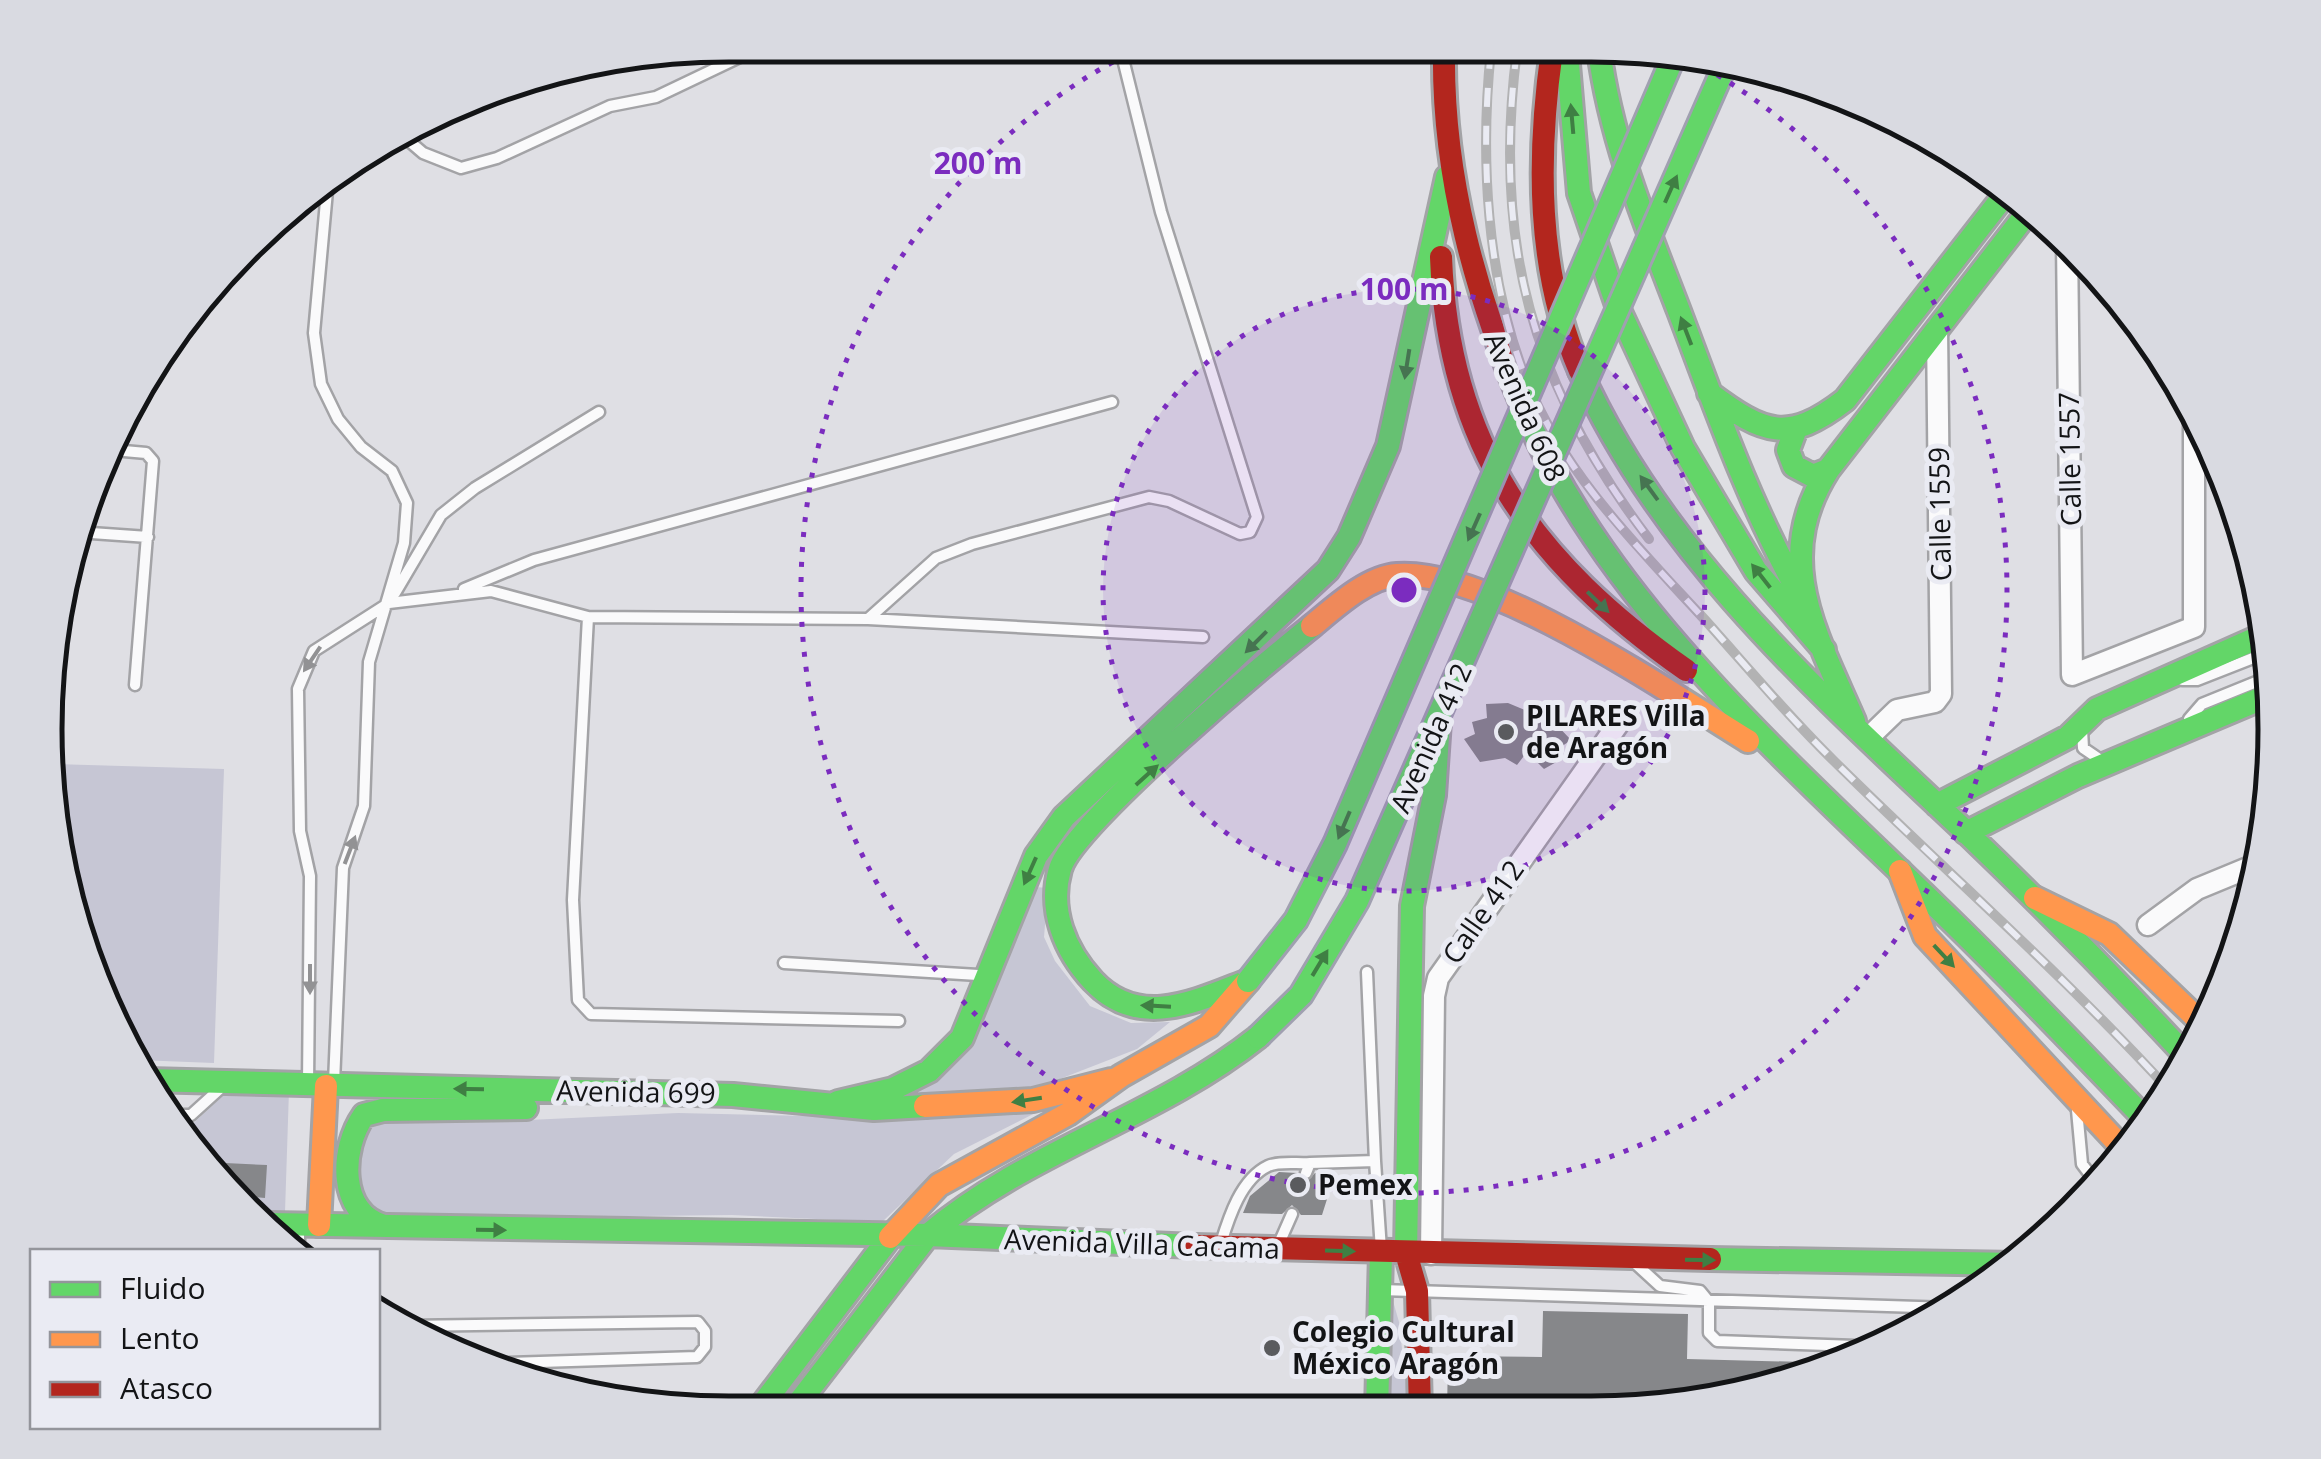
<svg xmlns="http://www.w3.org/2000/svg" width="2321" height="1459" viewBox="0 0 2321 1459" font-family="'Open Sans',sans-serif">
<rect width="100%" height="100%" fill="#dfdfe4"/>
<path fill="#c6c6d4" d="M54,764L224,769L214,1063L138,1060L68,907Z
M1035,887L1048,888L1044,937L1055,961L1090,1006L1131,1023L1170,1022L1137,1049L1029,1091L902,1099L925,1087Z
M230,1089L289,1090L285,1212L256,1211L183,1133Z
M1055,1103L954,1154L882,1222L732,1215L371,1219L355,1193L356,1137L380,1119L508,1121L678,1113L900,1118Z
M1393,1301L1399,1322L1409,1412L1390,1411Z"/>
<path fill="#86878a" d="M1508,703L1554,722L1571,740L1558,749L1560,760L1544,769L1527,752L1517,765L1505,758L1480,762L1464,739L1475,734L1472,722L1487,718L1486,704Z
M225,1163L267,1165L265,1198L242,1196L224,1178Z
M1279,1172L1297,1173L1306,1182L1315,1173L1335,1174L1322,1215H1301L1292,1205L1282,1214L1243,1213L1250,1196Z
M1543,1311L1688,1314L1687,1359L1843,1363L1769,1391L1637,1412H1447L1448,1356L1542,1357Z"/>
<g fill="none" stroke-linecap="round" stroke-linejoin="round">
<g stroke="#a3a3a6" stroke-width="15">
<path id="lane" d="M402,135L423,153L461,168L497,158L610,106L656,97L765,45
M328,180L314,333L321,384L338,419L361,447L392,471L407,503L404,543L369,662L364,806L343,868L334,1083
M113,450L146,453L153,461L135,685
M77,532L148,537
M464,589L534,560L1112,402
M395,593L441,515L475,488L599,412
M588,617L573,900L578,1000L591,1014L899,1021
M868,619L936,558L972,544L1149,497L1169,501L1240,534L1250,532L1257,517L1161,212L1120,47
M2182,680H2197L2271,651
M2189,719L2202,704L2271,676
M2082,730L2083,748L2102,761
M784,963L978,975
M1367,972L1375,1161
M308,1084L310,876L300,831L298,689L314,651L389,603L491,591L588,617L868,619L1203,637
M2077,1110L2082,1164L2097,1184
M165,1115H191L223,1086
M1306,1173L1310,1163L1375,1161L1381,1250
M1221,1243C1229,1217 1241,1179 1268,1166C1279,1161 1298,1164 1310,1163
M1277,1248L1292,1214
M299,1252V1228
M1636,1264L1660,1286L1700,1291L1709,1302V1333L1717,1341L1884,1347
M1381,1290L1950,1308
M405,1326L698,1322L705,1331V1347L697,1357L475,1364"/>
</g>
<g stroke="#a3a3a6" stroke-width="25">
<path id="street" d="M2067,242L2072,675L2194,627V408
M1867,739L1897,710L1935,702L1941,694L1937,328
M2148,925L2197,889L2260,863
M1431,1254L1434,996L1438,978L1621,720"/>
</g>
<g stroke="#a3a3a6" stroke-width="28">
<path id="fast" d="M1599,50C1611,142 1646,225 1679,311C1716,409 1750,507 1802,598
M1567,53L1579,193L1618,308L1683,448L1756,571L1824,650
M1580,371C1662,555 1822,696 1966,832C2043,906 2117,981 2189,1059
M1709,393C1764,434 1788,444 1845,400L2010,188
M1525,412C1604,601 1792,766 1936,906C2009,976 2079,1050 2149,1123
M1794,434L1788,450L1794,466L1813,476L1828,470
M1854,721C1816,633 1771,560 1828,470L2031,208
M1937,805L2068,737L2097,709L2268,633
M1966,833L2078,776L2272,694
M1248,981C1196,1001 1139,1030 1093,981C1065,951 1048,910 1060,869C1073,824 1266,663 1312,626
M147,1080L733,1095L874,1109L925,1106
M838,1102L893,1089L929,1071L962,1038L1036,856L1064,817L1328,570L1349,537L1388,446L1447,177
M267,1224L928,1235L1195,1246
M384,1226C338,1213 340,1149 364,1115L383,1110L526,1108
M928,1235C1027,1151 1156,1118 1258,1037
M1406,1253L1412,906L1434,795L1439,721
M1710,1259L2017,1264
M759,1409L890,1237
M794,1409L928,1235
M1377,1411L1381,1253"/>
</g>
<g stroke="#a3a3a6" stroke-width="28">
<path id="slow" d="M1312,626C1334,608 1367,577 1397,575C1489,568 1668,692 1748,741
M1900,871L1925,936L2127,1153
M2035,898L2109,934L2207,1028
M925,1106L1033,1100L1111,1080
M319,1225L326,1086
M890,1237L939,1185L1068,1114L1121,1076L1209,1026L1248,981"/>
</g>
<g stroke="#a3a3a6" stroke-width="28">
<path id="jam" d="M1444,49C1442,177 1476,296 1525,412
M1552,50C1537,156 1536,271 1580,371
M1441,257C1448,447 1534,563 1686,670
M1195,1246L1710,1259
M1406,1253L1417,1291L1420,1412"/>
</g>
<use href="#lane" stroke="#fafafb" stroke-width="10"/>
<use href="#street" stroke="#fafafb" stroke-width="20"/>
<use href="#fast" stroke="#63d668" stroke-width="22"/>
<use href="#slow" stroke="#ff974d" stroke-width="22"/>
<use href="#jam" stroke="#b3261e" stroke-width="22"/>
<g stroke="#b2b2b3" stroke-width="10">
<path id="rail" d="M1491,50C1480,156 1486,278 1526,379C1564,474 1638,547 1706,621C1748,668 1789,717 1834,761C1945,871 2064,975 2169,1090
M1517,50C1492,242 1532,386 1649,539"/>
</g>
<use href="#rail" stroke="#eaebf3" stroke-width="6" stroke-dasharray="19" stroke-linecap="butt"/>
<g stroke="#a0a0b0" stroke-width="28" stroke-linecap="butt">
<path id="fast-bridge" d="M1248,981L1296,920L1335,844L1676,51
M1258,1037L1301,995L1357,901L1726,63"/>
</g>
<use href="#fast-bridge" stroke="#63d668" stroke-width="22"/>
</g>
<defs><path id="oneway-solid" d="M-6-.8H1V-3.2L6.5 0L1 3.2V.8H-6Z" transform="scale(2.5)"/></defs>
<g fill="#3f7f43">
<use href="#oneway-solid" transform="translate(1572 119) rotate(-95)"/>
<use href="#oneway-solid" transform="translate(1671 189) rotate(-66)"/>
<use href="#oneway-solid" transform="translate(1686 331) rotate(-111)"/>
<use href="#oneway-solid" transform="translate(1407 364) rotate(99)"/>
<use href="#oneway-solid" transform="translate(1649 488) rotate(-126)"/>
<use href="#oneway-solid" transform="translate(1474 527) rotate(114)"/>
<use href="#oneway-solid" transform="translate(1761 576) rotate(-128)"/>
<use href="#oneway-solid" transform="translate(1598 602) rotate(44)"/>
<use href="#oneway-solid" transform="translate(1256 642) rotate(135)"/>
<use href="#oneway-solid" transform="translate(1147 775) rotate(-42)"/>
<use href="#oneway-solid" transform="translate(1344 825) rotate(113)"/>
<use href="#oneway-solid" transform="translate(1030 871) rotate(114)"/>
<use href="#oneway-solid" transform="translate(1944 956) rotate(47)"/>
<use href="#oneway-solid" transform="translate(1320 963) rotate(-59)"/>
<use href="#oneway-solid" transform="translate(1156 1006) rotate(-177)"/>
<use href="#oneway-solid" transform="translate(469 1089) rotate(-179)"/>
<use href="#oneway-solid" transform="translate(1027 1100) rotate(171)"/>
<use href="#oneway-solid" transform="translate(491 1230) rotate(1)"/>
<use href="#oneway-solid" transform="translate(1340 1251) rotate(2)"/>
<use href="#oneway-solid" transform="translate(1700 1260) rotate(1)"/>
</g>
<g fill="#929294">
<use href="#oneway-solid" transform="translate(312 659) rotate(124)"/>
<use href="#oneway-solid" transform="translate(350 850) rotate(-69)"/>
<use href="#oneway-solid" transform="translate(310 979) rotate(90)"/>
</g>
<circle cx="1404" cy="590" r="301" fill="#7b2cbf" fill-opacity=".12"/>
<g fill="none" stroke="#7b2cbf" stroke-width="5" stroke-dasharray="5 10">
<circle cx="1404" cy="590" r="301"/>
<path d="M1678 53A603 603 0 1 1 1140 48"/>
</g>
<g fill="#5a5b5e" stroke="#eaebf3" stroke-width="4">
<circle cx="1506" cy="732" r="10"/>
<circle cx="1298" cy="1185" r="10"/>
<circle cx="1272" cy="1348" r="10"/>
</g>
<g text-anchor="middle" stroke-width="10" stroke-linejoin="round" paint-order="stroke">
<g font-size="28" fill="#131416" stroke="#eaebf3">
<text transform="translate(1525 407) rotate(66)" y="10">Avenida 608</text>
<text transform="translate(2070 459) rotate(-91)" y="10">Calle 1557</text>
<text transform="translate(1940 514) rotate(-91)" y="10">Calle 1559</text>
<text transform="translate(1431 738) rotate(-66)" y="10">Avenida 412</text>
<text transform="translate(1483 912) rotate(-55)" y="10">Calle 412</text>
<text transform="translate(636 1092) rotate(1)" y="10">Avenida 699</text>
<text transform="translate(1142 1244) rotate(2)" y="10">Avenida Villa Cacama</text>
</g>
<g font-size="28" font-weight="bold" fill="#131416" stroke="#eaebf3" text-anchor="start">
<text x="1526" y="726">PILARES Villa<tspan x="1526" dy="32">de Aragón</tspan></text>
<text x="1318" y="1195">Pemex</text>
<text x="1292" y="1342">Colegio Cultural<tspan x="1292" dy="32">México Aragón</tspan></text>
</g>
</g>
<path d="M0 0H2321V1459H0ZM729 62H1591A667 667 0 0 1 2258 729V729A667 667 0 0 1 1591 1396H729A667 667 0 0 1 62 729V729A667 667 0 0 1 729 62Z" fill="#d9dae1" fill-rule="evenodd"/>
<path fill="none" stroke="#131416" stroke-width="5" d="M729 62H1591A667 667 0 0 1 2258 729V729A667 667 0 0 1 1591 1396H729A667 667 0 0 1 62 729V729A667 667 0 0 1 729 62Z"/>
<circle cx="1404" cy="590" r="15" fill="#7b2cbf" stroke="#eaebf3" stroke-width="5"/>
<g font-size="30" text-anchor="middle" font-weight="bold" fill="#7b2cbf" stroke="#eaebf3" stroke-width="10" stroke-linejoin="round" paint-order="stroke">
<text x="978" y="174">200 m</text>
<text x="1404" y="300">100 m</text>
</g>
<rect x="30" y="1249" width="350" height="180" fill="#eaebf3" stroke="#94959b" stroke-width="2.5"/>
<rect x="50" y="1282" width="50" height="15" fill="#63d668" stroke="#94959b" stroke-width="2.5"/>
<text x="120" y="1299" font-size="30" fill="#131416">Fluido</text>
<rect x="50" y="1332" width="50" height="15" fill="#ff974d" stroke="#94959b" stroke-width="2.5"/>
<text x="120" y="1349" font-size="30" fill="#131416">Lento</text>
<rect x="50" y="1382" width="50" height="15" fill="#b3261e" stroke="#94959b" stroke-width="2.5"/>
<text x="120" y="1399" font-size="30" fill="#131416">Atasco</text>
</svg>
